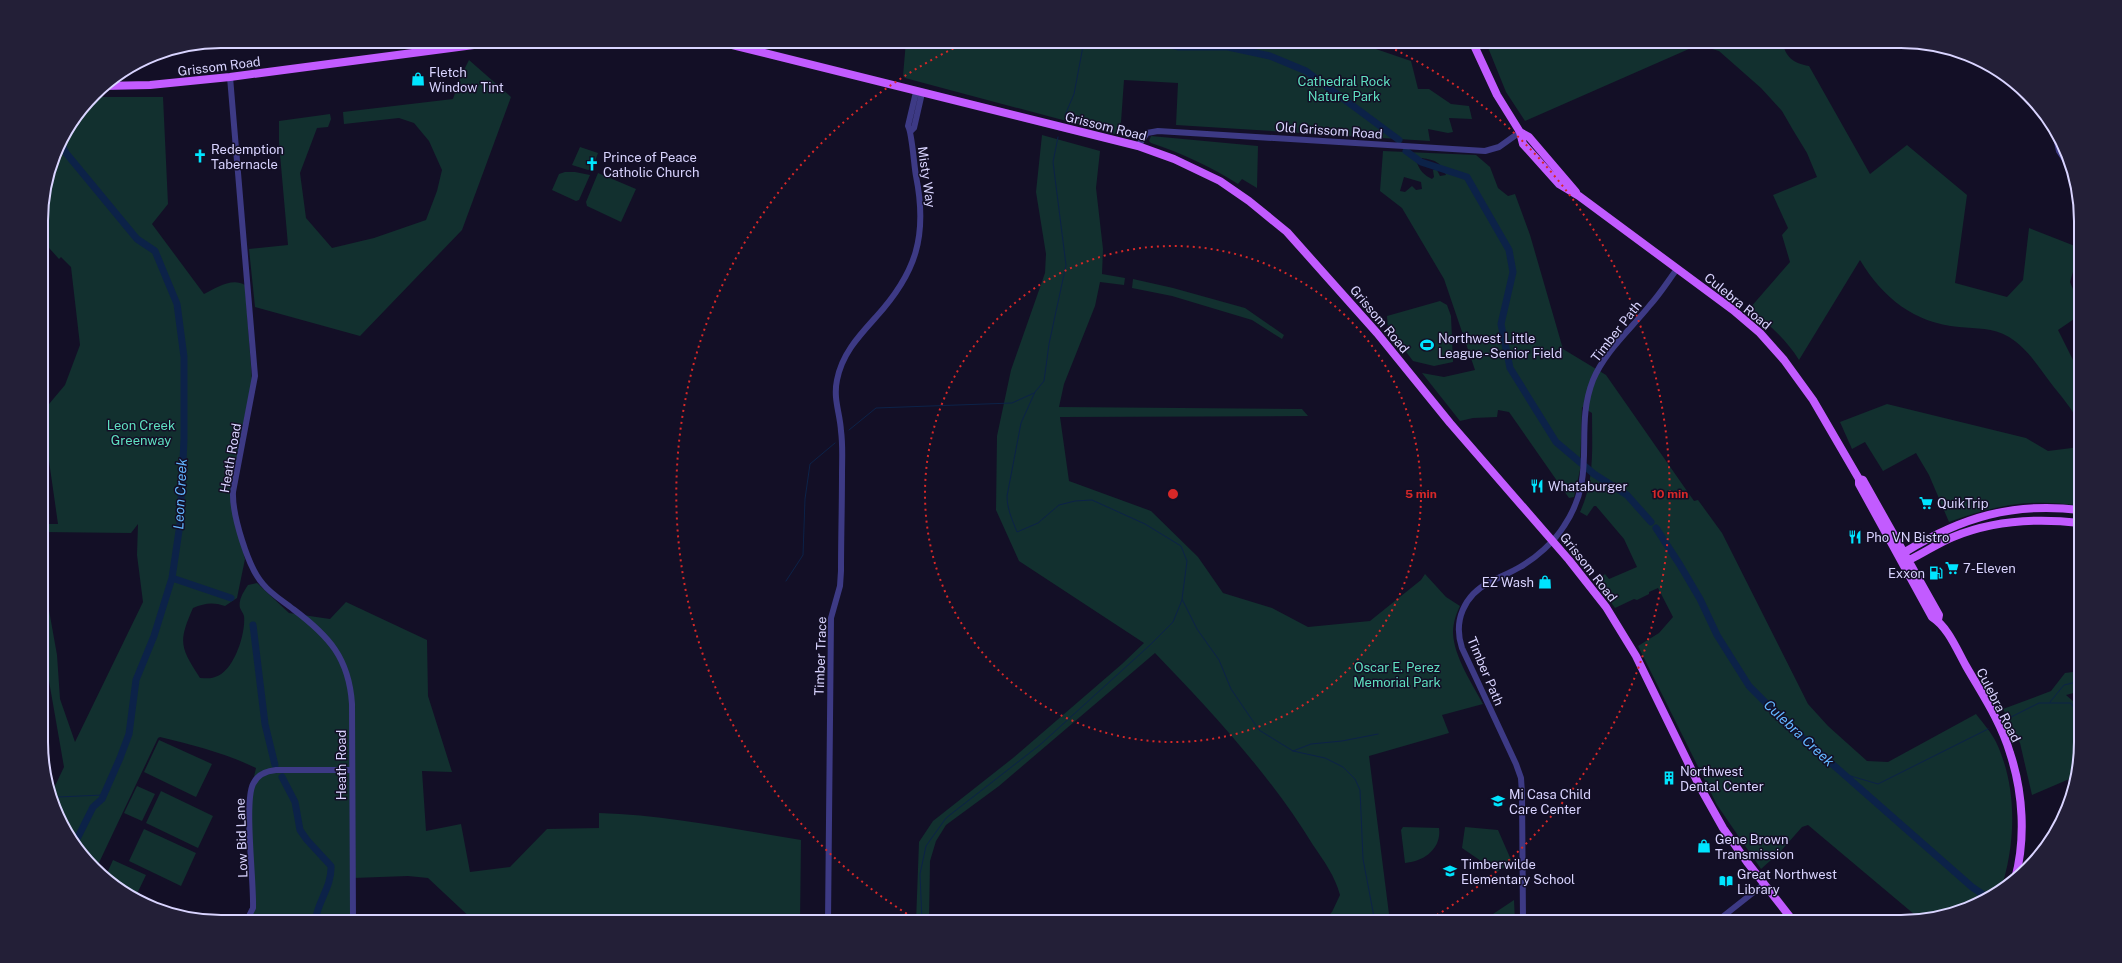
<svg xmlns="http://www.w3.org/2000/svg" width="2122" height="963" viewBox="0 0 2122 963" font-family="'Public Sans',sans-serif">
<rect width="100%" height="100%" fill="#130f26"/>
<path fill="#12302f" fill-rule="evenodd" d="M906,41H1402L1370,47L1411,61L1418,89H1429L1451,104L1469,106L1472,119L1449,118L1453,132L1448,133L1428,129L1430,141L1176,125L1178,83L1124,80L1121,122L1115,134L905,78L903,76Z
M1519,41H1782C1786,58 1793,63 1809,66L1870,174L1907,145L1967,195L1955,283L2007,297L2023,280L2029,228L2080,248L2070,282L2080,306V315L2058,330L2077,368H2080V427C2074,409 2061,397 2050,382C2038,366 2027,348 2009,337C1992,327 1977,329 1959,327C1914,323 1883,298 1860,260L1799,360C1786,339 1768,324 1750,308L1790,262L1782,235L1788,228L1773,195L1817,177L1807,153L1793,130L1782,111L1761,88L1719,51L1698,45L1525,121L1506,92L1487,45Z
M469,60L511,97L462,230L360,336L255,307L249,249L288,245L279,143V121L330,114L331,119L328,127L317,128L300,173L306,218L332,248L374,238L426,220L437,191L442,170L429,141L414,123L399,118L344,124L343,112L453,99L460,78Z
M94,97H163L168,204L152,224L204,294C216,288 232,277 245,285L252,380L231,487L235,522L245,559L237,598L225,606C213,602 205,603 193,608C178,642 180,647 200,678C205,678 211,679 215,677C234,672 246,633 244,616C243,613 241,610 240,608C238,600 244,591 248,585L257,583L289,613L330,619L346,602L427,640L428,696L452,772L422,771L426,831L461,824L470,872L510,867L547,829L599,828V813C666,815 734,829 801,840L800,922H475L428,878L408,876L353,878V922H254L250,917L252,913L250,794L256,768C225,753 193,745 160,737L158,738L96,869C73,846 57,819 49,788H54L64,767L42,641V571L57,655L60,699L75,742L143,602L137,555L138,524L131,533L42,532V524H58L45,433L44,410L65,385L80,345L71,267L61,257L59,259L41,239V209L60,141Z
M1042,135L1100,151L1096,188L1103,249L1102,274L1125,278L1124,285L1100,282L1095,306L1064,384L1059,407L1302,409L1308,416L1060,417L1069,481L1151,511L1198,557L1223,593L1272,608L1308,627L1370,621L1421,580L1425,574L1446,597L1460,606C1456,614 1453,623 1453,633C1454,657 1472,683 1483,704L1442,715L1449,733L1369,756L1390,922H1322L1332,912L1340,895C1335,876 1324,861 1313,845C1271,776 1211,711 1155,653L999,786L946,825L936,841L930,861L929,922H916L919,842L933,821L1013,758L1122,664L1144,643L1019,561L996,510L997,436L1011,370L1045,273L1046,254L1036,192Z
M1151,136L1258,146L1257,188L1242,179L1238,184C1211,167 1182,153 1151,143L1149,141Z
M580,147L598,153L592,169L588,170L572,165Z
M1383,151L1476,155L1490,167L1498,188L1508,196L1515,194L1530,235L1563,349L1606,375L1694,501L1698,500L1722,533L1808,704L1828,726L1867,761L1888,762L1976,714C1983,723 1991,732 1996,742C2018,788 2016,845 2000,892L1959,912L1921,920L1808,825L1802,827L1780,852L1761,869L1717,805L1638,646L1659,633L1673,617L1658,588L1649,592V594L1637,600L1634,599L1615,608L1596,582L1605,574L1609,579L1637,567L1624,539L1596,506H1594L1587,516L1580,512C1595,480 1592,447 1592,413L1582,407L1580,470L1574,497L1569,498L1509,412L1498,410L1497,417L1473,418L1460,421L1422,373L1444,377L1475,370L1444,279L1402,208L1380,191ZM1422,158C1435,160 1441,162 1446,175L1440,176L1437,170H1433L1434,177L1432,179C1424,175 1420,171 1417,163ZM1404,177L1421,182L1422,189L1416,190L1412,186L1405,192L1400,191Z
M565,172H575L590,175L579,200L576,201L552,190L559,174Z
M598,173L636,189L621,222L587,206L586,202Z
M1133,279L1173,288L1245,308L1284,335L1282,339L1252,320L1172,296L1132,288Z
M1440,301L1447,305L1451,316L1453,362L1434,366L1413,361L1388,328L1387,316Z
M1887,404L2026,438L2048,451L2080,447V506C2030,498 1996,505 1949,522L1929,475L1916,453L1883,471L1865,442L1852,449L1840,422Z
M2081,671V691L2066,695L2081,708V742L2074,777L2032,795L2020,743L2003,709L2051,691L2065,673Z
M159,740L212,764L196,797L144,772Z
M137,786L155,794L142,821L124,813Z
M161,791L213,816L198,848L146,823Z
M1403,827L1439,828C1442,849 1423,862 1405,863L1401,830Z
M1465,827L1498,830L1512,862L1497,872L1485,858L1481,861L1462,848Z
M144,829L196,853L181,886L129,861Z
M113,860L146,875L135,898L111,885L105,878Z
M1514,900L1515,922H1493L1490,916Z"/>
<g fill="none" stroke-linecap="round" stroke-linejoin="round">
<path stroke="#0c2248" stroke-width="1" d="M1065,115L1074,94L1084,41
M1058,137L1053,162L1066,265L1049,344L1044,381L1035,392L1021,423L1007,496C1007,509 1012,519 1017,532L1038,523L1059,505L1075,501L1092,500L1145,524L1181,546L1187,561L1182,599L1197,629L1219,660L1231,689L1259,730L1293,751L1325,758L1343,767L1355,779L1360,790L1363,859L1375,922
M849,430L876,408L1012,403L1034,393
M786,581L803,555L805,499L810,464L835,443
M2050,702L2064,685L2081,681
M2009,718L2039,703H2071L2081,720
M1293,751L1311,744L1342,741L1378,734
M1844,774L1878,784L1988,729
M58,797L103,795
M922,922L920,874L926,846L946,818L1041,744L1150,645L1173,622L1182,600"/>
<path stroke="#0c2248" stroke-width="7" d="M1157,41L1178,47H1228L1270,56L1306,71L1399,140
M60,141L66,153L137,239L155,251L177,304L184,357V439L180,524L172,578L154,636L136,680L129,734L120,758L102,799L93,807L74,845
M1406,151L1421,162L1467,177L1509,250L1513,272L1501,324L1510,368L1556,442L1594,474L1627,495L1651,522
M1656,528L1680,565L1700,599L1717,635L1749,686L1789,726L1972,887L1988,898
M172,578L231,598
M253,625L265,724L275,765
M282,777L295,802L300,830L307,840L331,866C332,887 317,902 315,922"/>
<path stroke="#3d3a85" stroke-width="6" d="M230,77L255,376L233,492C232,514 248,568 263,584C271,594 283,601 293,609C329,636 349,658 352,704L353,922
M2054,129L2059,151L2072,170
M911,131L914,128L922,93
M1138,146L1147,133L1158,131L1485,151L1499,147L1520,132
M246,922L253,908C254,881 244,803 253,784C257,775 266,771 276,770H352
M828,922L831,618L840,586L841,571C841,538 842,506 842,474C842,460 843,445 841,431C840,413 833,399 837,380C842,354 858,337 876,317C916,273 928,236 916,176C914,166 912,132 908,126L916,92
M1523,922L1522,794L1521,778L1516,764L1462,648C1453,621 1464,595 1490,582C1499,577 1510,573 1520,567C1536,558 1554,542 1564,526C1599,474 1573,431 1593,380C1605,351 1631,329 1650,305C1660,294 1668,281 1677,269
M1716,922L1764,884"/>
<path stroke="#c25bff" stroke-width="8" d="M716,41L1138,146L1174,159L1220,181L1249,201L1287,232L1377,333L1450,423L1569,560L1606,607L1636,656L1700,787L1723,828L1747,862L1794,922
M1472,41L1497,95L1520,132L1523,144L1559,184L1579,196L1733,310L1760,333L1784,360L1813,400L1859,479L1863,480L1939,615L1938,620
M102,86L150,85L230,77L504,41
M1520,132L1529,137L1576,192
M1859,479V484L1932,617C1948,627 1957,650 1966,666C1982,694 2001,722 2010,753C2023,792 2026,839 2015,879
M1905,552C1962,517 2013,502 2080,510
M1909,560C1924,553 1938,543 1953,537C1994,520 2037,518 2080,523"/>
</g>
<g fill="none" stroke="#d62828" stroke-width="2" stroke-dasharray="2 4">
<circle cx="1173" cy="494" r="248"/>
<path d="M917 920A497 497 0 0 1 967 42M1379 42A497 497 0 0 1 1429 920"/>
</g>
<defs>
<g id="shop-bare" transform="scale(1.08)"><path d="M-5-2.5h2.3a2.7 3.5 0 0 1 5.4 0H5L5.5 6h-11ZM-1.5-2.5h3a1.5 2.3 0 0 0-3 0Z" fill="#00e5ff" stroke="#130f26" stroke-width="2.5" paint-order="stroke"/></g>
<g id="church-bare" transform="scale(1.08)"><path d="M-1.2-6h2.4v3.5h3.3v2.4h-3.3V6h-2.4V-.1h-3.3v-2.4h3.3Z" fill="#00e5ff" stroke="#130f26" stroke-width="2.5" paint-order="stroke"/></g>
<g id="stadium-bare" transform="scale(1.08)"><path d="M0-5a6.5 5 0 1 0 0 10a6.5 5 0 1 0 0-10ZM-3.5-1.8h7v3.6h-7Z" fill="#00e5ff" stroke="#130f26" stroke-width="2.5" paint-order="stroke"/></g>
<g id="restaurant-bare" transform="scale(1.08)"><path d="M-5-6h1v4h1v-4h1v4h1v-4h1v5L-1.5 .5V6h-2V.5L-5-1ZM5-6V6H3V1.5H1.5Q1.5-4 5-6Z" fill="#00e5ff" stroke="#130f26" stroke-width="2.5" paint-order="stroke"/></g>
<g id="supermarket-bare" transform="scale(1.08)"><path d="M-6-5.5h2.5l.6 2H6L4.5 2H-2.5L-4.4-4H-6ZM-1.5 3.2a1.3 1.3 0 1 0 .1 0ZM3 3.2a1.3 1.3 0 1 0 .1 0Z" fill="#00e5ff" stroke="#130f26" stroke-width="2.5" paint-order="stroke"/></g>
<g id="fuel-bare" transform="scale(1.08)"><path d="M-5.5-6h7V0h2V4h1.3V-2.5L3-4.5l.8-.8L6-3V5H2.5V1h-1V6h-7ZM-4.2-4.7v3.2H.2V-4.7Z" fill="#00e5ff" stroke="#130f26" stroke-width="2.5" paint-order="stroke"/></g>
<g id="building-bare" transform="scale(1.08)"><path d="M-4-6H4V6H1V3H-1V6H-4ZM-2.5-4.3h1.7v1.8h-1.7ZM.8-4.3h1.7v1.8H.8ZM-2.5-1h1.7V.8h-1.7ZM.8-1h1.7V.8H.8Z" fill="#00e5ff" stroke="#130f26" stroke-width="2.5" paint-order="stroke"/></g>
<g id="school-bare" transform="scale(1.08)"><path d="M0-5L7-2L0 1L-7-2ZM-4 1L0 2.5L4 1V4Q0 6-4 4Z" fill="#00e5ff" stroke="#130f26" stroke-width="2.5" paint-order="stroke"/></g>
<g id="library-bare" transform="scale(1.08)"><path d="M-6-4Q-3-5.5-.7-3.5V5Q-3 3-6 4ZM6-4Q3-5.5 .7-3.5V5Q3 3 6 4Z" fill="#00e5ff" stroke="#130f26" stroke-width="2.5" paint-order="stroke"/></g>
</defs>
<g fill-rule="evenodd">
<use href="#shop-bare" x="418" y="79"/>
<use href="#church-bare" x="200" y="156"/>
<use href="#church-bare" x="592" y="164"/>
<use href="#stadium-bare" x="1427" y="345"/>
<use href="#restaurant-bare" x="1537" y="486"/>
<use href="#supermarket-bare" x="1926" y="503"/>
<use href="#restaurant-bare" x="1855" y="537"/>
<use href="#supermarket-bare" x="1952" y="568"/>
<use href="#fuel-bare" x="1936" y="573"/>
<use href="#shop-bare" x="1545" y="582"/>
<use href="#building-bare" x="1669" y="778"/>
<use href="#school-bare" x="1498" y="801"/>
<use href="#shop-bare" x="1704" y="846"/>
<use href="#school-bare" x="1450" y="871"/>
<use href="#library-bare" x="1726" y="881"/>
</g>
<g text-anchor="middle" stroke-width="3" stroke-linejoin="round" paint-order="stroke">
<g font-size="13" fill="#d9d4ff" stroke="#130f26">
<text transform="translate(219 66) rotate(-7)" y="5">Grissom Road</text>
<text transform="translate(1106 126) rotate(14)" y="5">Grissom Road</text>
<text transform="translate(1329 130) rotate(4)" y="5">Old Grissom Road</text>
<text transform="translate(927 177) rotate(82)" y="5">Misty Way</text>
<text transform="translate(1738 301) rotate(39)" y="5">Culebra Road</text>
<text transform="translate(1380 319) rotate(50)" y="5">Grissom Road</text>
<text transform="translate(1616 331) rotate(-52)" y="5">Timber Path</text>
<text transform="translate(230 458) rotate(-80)" y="5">Heath Road</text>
<text transform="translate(1589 567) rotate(52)" y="5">Grissom Road</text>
<text transform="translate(820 656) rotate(-88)" y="5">Timber Trace</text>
<text transform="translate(1486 671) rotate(67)" y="5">Timber Path</text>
<text transform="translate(1999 705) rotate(63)" y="5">Culebra Road</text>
<text transform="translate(341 765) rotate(-90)" y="5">Heath Road</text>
<text transform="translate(241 838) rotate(-92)" y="5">Low Bid Lane</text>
</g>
<g font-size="13" fill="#d9d4ff" stroke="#130f26" text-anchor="start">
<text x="429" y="77">Fletch<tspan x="429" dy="15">Window Tint</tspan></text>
<text x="211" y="154">Redemption<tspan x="211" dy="15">Tabernacle</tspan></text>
<text x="603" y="162">Prince of Peace<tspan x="603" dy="15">Catholic Church</tspan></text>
<text x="1438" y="343">Northwest Little<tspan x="1438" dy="15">League - Senior Field</tspan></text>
<text x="1548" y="491">Whataburger</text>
<text x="1937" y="508">QuikTrip</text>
<text x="1866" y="542">Pho VN Bistro</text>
<text x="1963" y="573">7-Eleven</text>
<text x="1925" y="578" text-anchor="end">Exxon</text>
<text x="1534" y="587" text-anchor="end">EZ Wash</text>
<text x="1680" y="776">Northwest<tspan x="1680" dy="15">Dental Center</tspan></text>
<text x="1509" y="799">Mi Casa Child<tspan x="1509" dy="15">Care Center</tspan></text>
<text x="1715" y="844">Gene Brown<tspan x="1715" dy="15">Transmission</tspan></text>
<text x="1461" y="869">Timberwilde<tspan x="1461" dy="15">Elementary School</tspan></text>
<text x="1737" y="879">Great Northwest<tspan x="1737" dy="15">Library</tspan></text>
</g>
<g font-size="13" fill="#5fe0c0" stroke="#130f26">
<text x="1344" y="86">Cathedral Rock<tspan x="1344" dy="15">Nature Park</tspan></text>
<text x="141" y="430">Leon Creek<tspan x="141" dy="15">Greenway</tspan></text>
<text x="1397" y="672">Oscar E. Perez<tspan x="1397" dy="15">Memorial Park</tspan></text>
</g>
<g font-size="14" font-style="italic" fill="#62b6ff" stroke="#130f26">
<text transform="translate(180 494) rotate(-87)" y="5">Leon Creek</text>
<text transform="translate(1799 733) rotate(43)" y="5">Culebra Creek</text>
</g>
</g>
<path d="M0 0H2122V963H0ZM221 48H1901A173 173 0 0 1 2074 221V742A173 173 0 0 1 1901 915H221A173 173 0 0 1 48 742V221A173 173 0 0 1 221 48Z" fill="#231f37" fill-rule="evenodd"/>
<path fill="none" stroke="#d9d4ff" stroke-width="2" d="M221 48H1901A173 173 0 0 1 2074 221V742A173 173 0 0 1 1901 915H221A173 173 0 0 1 48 742V221A173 173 0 0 1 221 48Z"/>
<circle cx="1173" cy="494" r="6" fill="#d62828" stroke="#130f26" stroke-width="2"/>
<g font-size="12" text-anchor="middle" font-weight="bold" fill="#d62828" stroke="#130f26" stroke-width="3" stroke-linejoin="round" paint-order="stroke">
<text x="1421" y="498">5 min</text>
<text x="1670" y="498">10 min</text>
</g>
</svg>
